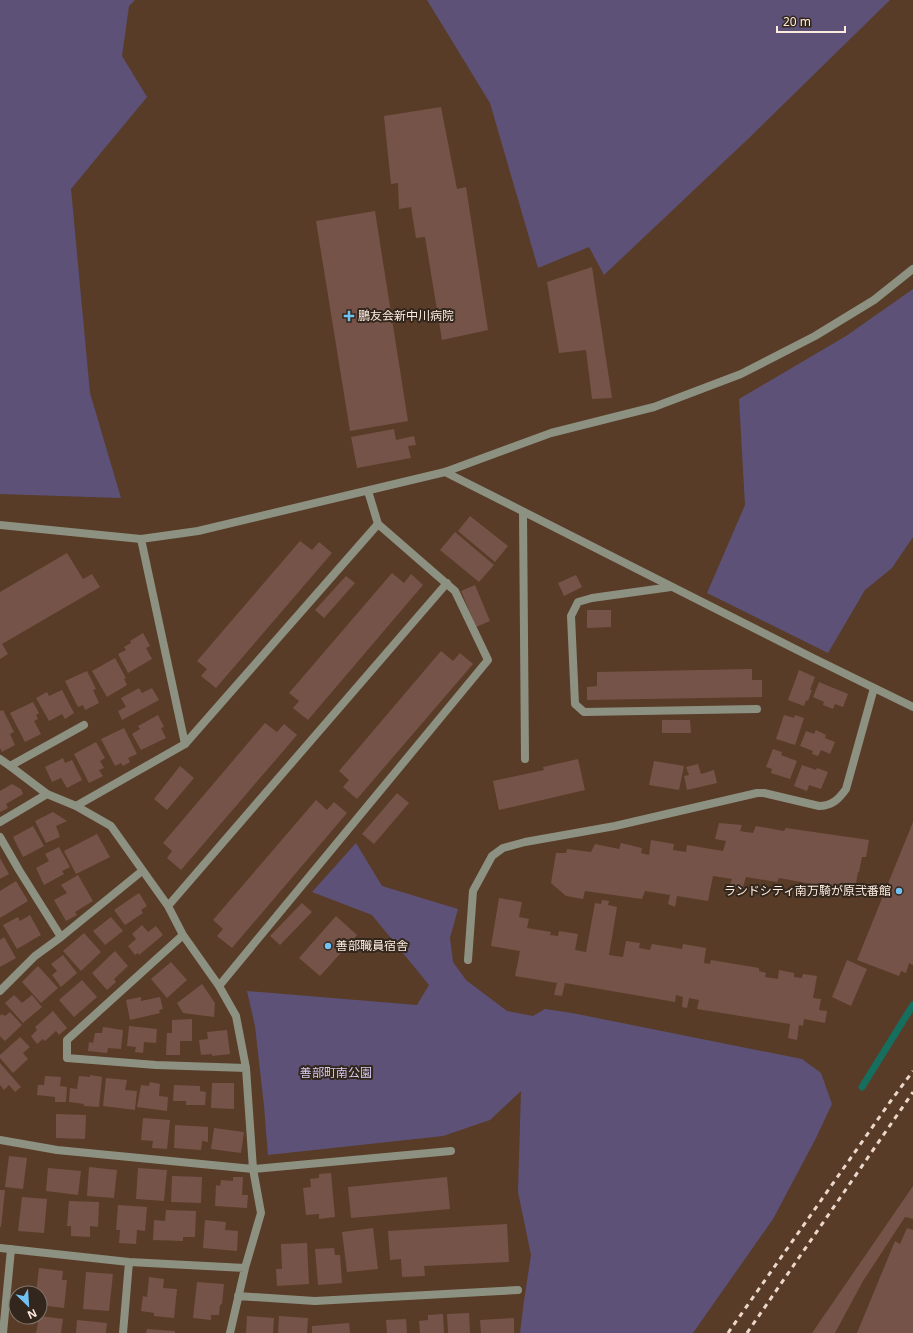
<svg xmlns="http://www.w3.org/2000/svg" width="913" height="1333" viewBox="0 0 913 1333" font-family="'Noto Sans','Noto Sans JP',sans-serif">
<rect width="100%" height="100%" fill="#583c27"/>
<path fill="#5d5178" d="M0,0H135L129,6L122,56L147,97L71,189L90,393L121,498L0,494Z
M427,0H890L749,138L604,275L589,247L538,268L490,103Z
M913,289V537L892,568L865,590L828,653L707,593L745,505L739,399L846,336Z
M356,843L382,886L458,909L450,938L453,962L466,980L507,1011L533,1016L545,1009L572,1013L802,1059L821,1073L832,1104L815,1140L773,1219L693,1333H520L524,1301L531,1255L518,1192L521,1091L490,1120L443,1136L268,1155L264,1106L255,1026L247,991L417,1005L429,985L372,915L312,892Z"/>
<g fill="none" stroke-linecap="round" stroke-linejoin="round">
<path stroke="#166e5f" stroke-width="7" d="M862,1087L913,1005"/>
</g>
<path fill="#765348" d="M441,107L457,189L466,187L488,330L442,340L425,237L416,238L411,207L399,209L398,183L391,184L384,116Z
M375,211L408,421L350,431L316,221Z
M592,267L612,398L592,399L586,350L559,353L547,282Z
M394,429L396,440L414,436L416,445L408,446L411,458L357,468L351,437Z
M470,516L508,546L495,562L458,531Z
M455,532L494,565L479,582L440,550Z
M300,541L312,550L319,542L332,553L216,688L201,676L207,669L197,661Z
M67,553L83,579L92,574L100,587L2,644L8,654L0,659V592Z
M392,573L404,583L411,574L423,585L308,720L293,708L299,701L289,693Z
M576,575L582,587L564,596L558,583Z
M346,576L355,583L324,618L315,610Z
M475,585L490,621L476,627L461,591Z
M587,610H611V627L587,628Z
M143,633L150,646L146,648L152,659L128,673L118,654L126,650L124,647L131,643L130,641Z
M441,651L453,661L460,653L473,664L357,799L343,787L349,780L339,771Z
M115,658L126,678L124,679L127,685L107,697L92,671Z
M752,669V680H762V697L587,700V687L597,686V672Z
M799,670L815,677L810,690H812L808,701L806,700L804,706L788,700Z
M87,671L96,689L93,690L99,703L85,710L83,705L78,707L65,681Z
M819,682L848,694L843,707L835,704L833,709L823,705L824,702L813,697Z
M139,688L142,693L152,688L159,700L122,720L118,711L126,707L121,698Z
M62,690L74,713L65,719L62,714L49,721L36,698L47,692L49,696Z
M33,702L39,713L36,715L38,719L34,721L41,734L25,742L10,713Z
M3,710L14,732L10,734L15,745L2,752L0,748V711Z
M158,715L164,727L161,728L166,738L141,750L132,734L140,729L138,726Z
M784,715L794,718L795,715L804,718L795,745L776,739Z
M662,720H690L691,733H662Z
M265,723L277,732L284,724L297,735L181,870L167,858L172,851L163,843Z
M124,728L137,754L128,758L130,762L123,766L121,763L115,766L101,739Z
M816,730L826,735L825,738L835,742L830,754L821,750L818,756L812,754L813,751L800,746L806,731L814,734Z
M96,742L105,758L100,761L104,768L99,770L103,776L89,783L74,754Z
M773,749L782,752L781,755L797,761L790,779L771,773L772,769L766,767Z
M63,758L65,763L72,760L82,780L67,788L61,778L52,782L45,767Z
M578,759L585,790L499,810L493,781L544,770L543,767Z
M654,761L684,766L679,790L649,785Z
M698,764L701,774L714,770L717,783L687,790L684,776L689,775L686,767Z
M802,765L816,770L817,768L828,772L821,789L809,785L807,791L794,786Z
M180,766L194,778L167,810L154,799Z
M12,784L21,789L23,794L6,804L8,808L0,812V791Z
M397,793L409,803L374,844L362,834Z
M316,800L327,810L334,802L347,813L232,948L217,936L223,929L213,920Z
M53,812L67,821L56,826L60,837L46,843L35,821Z
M913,822V965L909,963L906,973L901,971L899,976L857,960Z
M719,823L742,825L740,831L753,833L756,826L784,831L786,828L869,840L866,857H862L859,872H858L855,889L821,884L818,895L811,894L812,884L779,878L777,882L746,877L742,890L729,887L732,879L713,876L708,901L677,896L675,907L668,904L670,895L645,891L642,899L585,891L583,899L566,896L551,883L556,853H566L567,849L591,852L595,844L619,849L621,843L642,848L641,853L649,855L651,840L674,844L673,850L686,852L687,845L723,851L726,841L715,839Z
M33,826L44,846L23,857L13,837Z
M97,834L110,857L76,874L64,851Z
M59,847L70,867L62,871L64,874L44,885L36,868L49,861L45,854Z
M0,858L9,874L0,879Z
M78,875L93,901L75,912L77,915L66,921L54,900L67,893L61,885Z
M16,881L28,901L0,918V891Z
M139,893L147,906L141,910L143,913L125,925L114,910Z
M499,898L522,902L519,917L529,919L527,928L551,932L550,935L558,936L559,931L578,934L575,950L586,952L595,903L601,904L602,900L609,901L608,905L617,907L609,955L623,957L626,941L640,943L639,948L650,950L652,944L682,949L683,944L706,948L704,963L710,964L711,960L759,968V971L766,973L765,977L778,979L779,970L794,973V977L802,978L803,974L817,976L813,998L821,999L819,1010L827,1011L825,1023L804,1019L803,1026L799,1025L797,1040L788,1038L790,1024L697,1009L699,1000L689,998L687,1008L682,1007L683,997L676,995L675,1002L565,983L562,996L554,995L557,983L515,976L520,951L491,946Z
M302,903L312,912L280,945L270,936Z
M30,915L41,935L17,949L3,925L18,917L20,921Z
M336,916L357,935L320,976L299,958Z
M111,917L123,931L105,945L93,931Z
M142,925L148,932L156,926L163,935L139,955L138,953L135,955L128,946L136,939L132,934Z
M84,933L101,952L81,971L63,951Z
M4,937L16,958L0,967V940Z
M115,951L128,966L114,979L116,982L107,990L92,973Z
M63,955L77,973L61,987L52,975L57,971L51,964Z
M847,960L867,969L851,1006L832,997Z
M171,962L187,980L167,998L151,979Z
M38,966L58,988L41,1003L22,982Z
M82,980L97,997L74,1017L59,1000Z
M202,984L215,1003L214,1017L183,1013L177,1003Z
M14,995L22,1003L32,995L42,1007L23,1023L5,1003Z
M141,997V1001L160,997L163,1009L159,1010L160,1013L130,1020L126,1000Z
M53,1011L67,1028L59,1035L56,1031L45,1041L43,1039L37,1044L31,1036L37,1030L35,1027Z
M10,1012L22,1025L5,1041L0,1036V1016L2,1014L5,1016Z
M192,1019V1041H180V1055H166L167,1033H172V1020Z
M129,1026L157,1029L156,1043L144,1042L143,1053L135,1052L136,1047L127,1046Z
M103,1027L123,1030L121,1049L108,1048L107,1053L88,1051L89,1042L93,1043L95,1033H102Z
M227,1030L230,1054L212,1056V1054L201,1055L199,1040L208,1039L207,1032Z
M20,1037L30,1047L23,1053L28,1059L13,1073L0,1058V1055Z
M0,1063L21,1087L15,1092L9,1085L4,1090L0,1085Z
M90,1075L102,1077L99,1107L84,1106V1104L69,1102L70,1088L77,1089L79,1076L90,1077Z
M45,1076L61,1077L60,1086L67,1087L66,1102H55V1097L37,1095L38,1085H44Z
M106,1078L127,1080L125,1090L137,1091L135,1110L103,1106Z
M150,1082L160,1084L159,1096L168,1097L167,1111L137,1107L141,1085L149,1086Z
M212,1083H234V1109L211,1108Z
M174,1085L200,1086V1091L206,1092L205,1105H186V1101H173Z
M56,1114L86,1115L85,1139L56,1138Z
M143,1118L170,1120L167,1149L152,1148L153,1141L141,1140Z
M175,1125L208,1127V1142L202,1141L201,1150L174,1148Z
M214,1128L244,1132L241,1153L211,1149Z
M9,1156L27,1158L23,1189L5,1187Z
M89,1167L117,1170L114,1198L87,1196Z
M48,1168L81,1171L78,1195L46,1191Z
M138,1168L167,1170L164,1201L136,1199Z
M331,1173L335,1217L319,1219V1214L306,1215L303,1188L311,1187L310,1179L319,1178V1174Z
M172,1176L202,1177L201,1203L171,1202Z
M233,1177H243L242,1195H248L247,1208L215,1206L216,1185L220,1186L221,1180L233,1181Z
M447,1177L450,1209L351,1218L348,1187Z
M913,1186V1219L905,1217L863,1281L835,1333H812Z
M0,1190H5L1,1227H0Z
M22,1197L47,1199L44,1233L18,1231Z
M69,1201L99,1202L98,1227L90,1226V1237L71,1236V1226H67Z
M118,1205L147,1207L145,1231L137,1230L136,1244L119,1243L120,1230H116Z
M166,1210L196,1211L195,1237H183V1241L153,1240L154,1220L165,1221Z
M205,1220L226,1222L225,1230L238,1231L237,1251L203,1248Z
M507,1224L509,1262L424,1266L425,1276L402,1277L401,1259L390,1260L388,1231Z
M373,1228L378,1269L347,1272L342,1232Z
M907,1228L913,1230V1333H857L895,1241L900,1244Z
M307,1243L309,1284L277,1286L276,1269H282L281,1244Z
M334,1248L335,1255H340L342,1283L318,1285L315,1249Z
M39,1268L63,1271L62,1280H67L64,1308L40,1305V1293H36Z
M86,1272L113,1274L109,1311L83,1309Z
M149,1277L164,1279L163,1288L177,1289L174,1318L154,1316V1313L141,1311L143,1296L147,1297Z
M197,1282L224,1284L222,1304L220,1305L219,1315H211V1320L193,1318Z
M469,1313L470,1333H448L447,1314Z
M443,1314L444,1333H420L419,1321L428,1320V1315Z
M40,1316L63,1319L61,1333H36L39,1317Z
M247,1316L274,1318L273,1333H246Z
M279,1316L308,1318L307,1333H278Z
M514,1318V1333H481L480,1320Z
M406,1319L407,1333H387L386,1320Z
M77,1320L107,1323L106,1333H76Z
M349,1323L350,1333H312V1326Z
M147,1329L175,1331V1333H146Z"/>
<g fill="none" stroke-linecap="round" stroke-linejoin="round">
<path stroke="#8d9181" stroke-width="8" d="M523,512L525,759
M671,587L592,598L578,602L571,616L575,704L584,712L757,709"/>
<path stroke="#8d9181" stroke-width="8" d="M445,472L815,659L913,707
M0,525L141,539L198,531L445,472L551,433L654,407L741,374L815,336L874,300L913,269
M141,539L185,744
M0,759L10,766L47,794L76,806L111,826L168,906L183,935L219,986L236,1016L246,1068L253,1169L261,1213L245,1268L230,1333
M10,766L84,725
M76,806L185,744L378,524
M0,822L47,794
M0,837L19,870L61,937
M168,906L447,583
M183,935L67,1040V1058L156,1065L246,1068
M468,960L473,891L492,856L503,848L525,842L615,826L757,793H764L819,806C832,806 839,799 846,789L874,688
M219,986L488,660L455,591L378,524L368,491
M0,991L35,956L61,937L142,871
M0,1140L57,1150L253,1169L451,1151
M0,1248L129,1262L245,1268
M238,1296L315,1301L518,1290
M3,1333L11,1249
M123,1333L129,1262"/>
<path stroke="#ebd8cb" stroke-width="3" stroke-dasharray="5 5" stroke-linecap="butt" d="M728,1333L890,1102L913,1071
M747,1333L913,1092"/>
</g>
<g fill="#70c1f4" stroke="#33271d" stroke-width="1.5">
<path d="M347 310h4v4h4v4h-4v4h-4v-4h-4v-4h4z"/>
<circle cx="899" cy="891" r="4"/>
<circle cx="328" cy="946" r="4"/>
</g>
<g text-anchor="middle" stroke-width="4" stroke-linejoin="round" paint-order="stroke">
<g font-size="12" fill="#fdebdf" stroke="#33271d" text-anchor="start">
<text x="358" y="320">鵬友会新中川病院</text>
<text x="891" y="895" text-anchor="end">ランドシティ南万騎が原弐番館</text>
<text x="336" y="950">善部職員宿舎</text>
</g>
<g font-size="12" fill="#d6ccf2" stroke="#33271d">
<text x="336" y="1077">善部町南公園</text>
</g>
</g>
<g transform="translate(28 1305) rotate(155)"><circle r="19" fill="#33271d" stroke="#84756b"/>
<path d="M0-3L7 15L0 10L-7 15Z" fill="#70c1f4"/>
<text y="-6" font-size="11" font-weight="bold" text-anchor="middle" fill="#fdebdf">N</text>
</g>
<path d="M777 26v6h68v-6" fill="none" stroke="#fdebdf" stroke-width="2"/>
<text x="783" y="26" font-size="12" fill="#fdebdf" stroke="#33271d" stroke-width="3" paint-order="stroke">20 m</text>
</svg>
